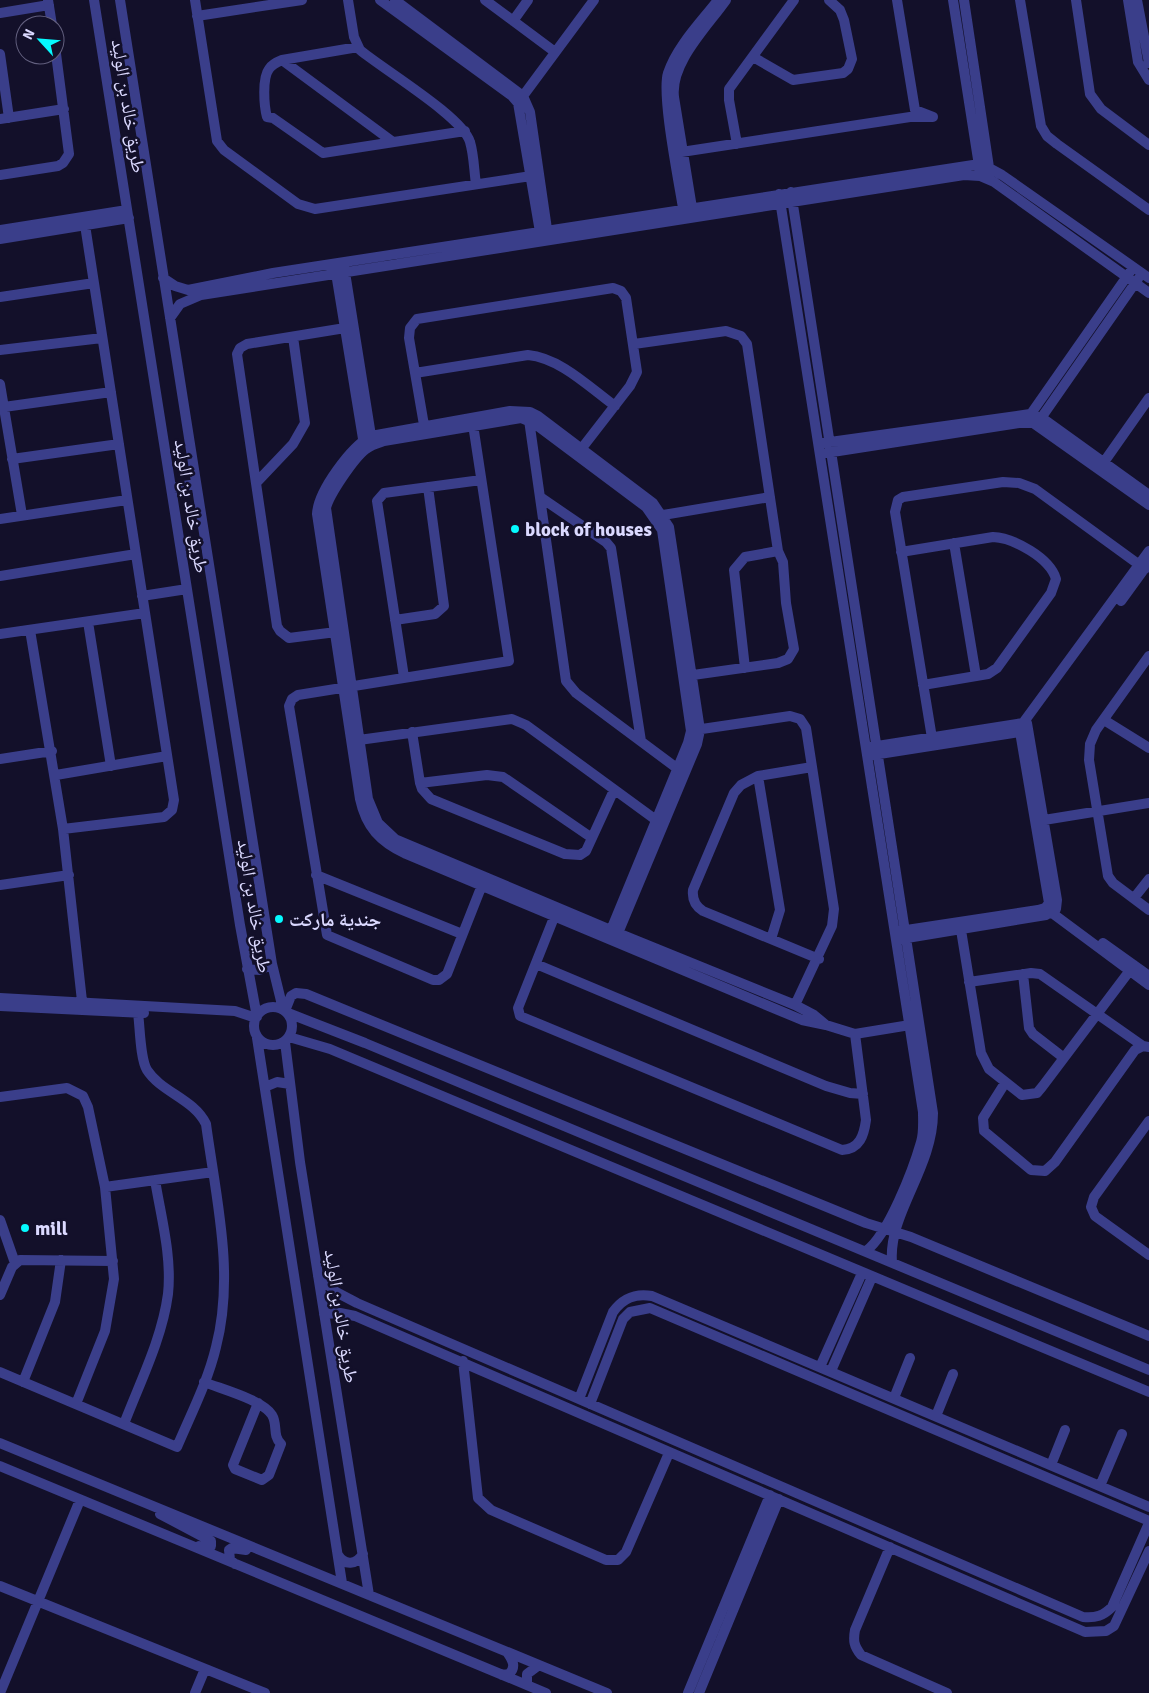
<svg xmlns="http://www.w3.org/2000/svg" width="1149" height="1693" viewBox="0 0 1149 1693" font-family="Signika,'Noto Naskh Arabic',sans-serif">
<rect width="100%" height="100%" fill="#13102a"/>
<g fill="none" stroke-linecap="round" stroke-linejoin="round">
<path stroke="#3a3e8a" stroke-width="10" d="M48,0L52,25
M94,0L240,925L257,1017
M120,0L272,964L283,1009
M195,0L217,141L224,150L298,204L315,209L531,176
M348,0L354,37L360,50C384,70 463,117 470,142C474,155 474,171 476,184
M380,0L512,96L518,103L541,238
M395,0L523,96L530,112L548,236
M485,0L555,52
M953,0L980,172
M964,0L990,174
M1020,0L1041,126L1047,136L1057,144L1149,210
M1076,0L1090,94L1101,109L1149,145
M1128,0L1138,62L1149,80
M1137,0L1149,63
M0,13L49,5
M197,16L302,0
M513,21L528,0
M358,47L282,60C277,62 272,64 269,69C262,78 264,106 267,117L273,118L323,153L465,131
M0,54L9,118
M753,57L793,80L843,73L848,69L852,59L844,20L840,10L829,0
M282,60L393,142
M520,100L594,0
M0,119L64,109
M737,144L729,100V89L794,0
M675,153L910,117H933L915,110L897,0
M0,175L58,166L63,163L69,154L55,46
M791,192L933,1113C933,1168 888,1214 892,1262
M779,194L923,1112C923,1122 924,1133 921,1142C913,1170 888,1235 866,1251
M684,214C680,187 661,95 668,73C677,46 701,22 718,0
M693,214L674,97C670,63 707,27 726,0
M0,230L127,210
M0,239L129,218
M344,266L372,442
M335,267L364,445
M163,278L175,286L188,290L273,273L973,165L989,168L1002,175L1149,278
M0,297L94,283
M170,318L180,304L201,295L964,175L980,176L994,182L1149,293
M634,344L726,331L741,336L747,344L778,551L783,562L786,603L794,649L788,659L778,663L693,675
M0,350L102,338
M415,373L528,355C560,358 589,387 615,406
M0,384L22,515
M4,407L111,392
M472,418L509,661L298,695L292,699L289,706L327,935L433,980H439L447,974L484,880
M1028,418L1130,272
M529,420L566,681L576,693L678,769
M1039,421L1138,279
M424,425L409,338L410,328L417,319L613,288L621,291L626,298L637,372L630,386L582,448
M823,443L1030,414L1045,420L1149,495
M826,453L1019,423H1033L1149,505
M12,459L119,444
M1104,462L1149,398
M256,483L293,444L305,423L293,337
M172,488L196,484
M540,497L606,542L611,548L641,741
M663,515L770,497
M0,519L127,500
M954,543L976,676
M901,552L993,537C1014,538 1050,558 1056,579L1051,593L997,668L988,674L923,685
M0,576L136,554
M142,596L187,589
M1121,601L1148,564
M395,620L435,614L444,606L428,487
M88,622L111,766
M30,630L63,829L83,1010
M336,632L289,638L280,631L277,626L237,354L240,348L247,344L345,328
M0,634L145,613
M1149,656L1096,730L1090,744L1089,760L1108,876L1113,883L1149,910
M745,668L734,570L745,557L778,551
M404,677L377,501L384,493L481,480
M1104,720L1149,748
M695,730L790,716L800,719L806,728L834,909L832,926L795,1005
M412,732L420,783L422,789L431,799L565,854L580,855L586,851L614,790
M932,738L895,512L898,500L903,497L1003,482L1019,483L1035,489L1145,569
M359,740L512,719L526,725L656,820
M871,747L1023,723L1149,551
M873,755L1013,733L1026,728
M0,759L52,751
M812,767L758,776L741,785L734,793L693,890C692,899 695,906 703,911L819,959
M56,775L167,756
M758,776L780,910L771,939
M420,783L487,775L503,777L592,838
M1044,820L1149,803
M63,829L164,817L172,810L174,800L85,225
M316,875L462,934
M0,885L69,875
M1134,898L1149,879
M1048,910L1149,985
M555,915L518,1008L520,1016L842,1150C860,1149 864,1135 866,1120L855,1034
M961,930L981,1053L989,1069L1022,1095L1037,1093L1042,1087L1134,965
M900,931L1038,910L1045,908L1049,903L1019,726
M607,937L611,930L688,743L691,731L662,530L646,507L535,424L521,418L384,441C378,443 371,445 366,449C354,458 329,495 326,508L368,799L378,823L395,839L611,930L618,933L795,1005L814,1015L826,1025L802,1020L406,854C380,842 366,827 360,799L317,514C318,491 351,447 371,436L510,411L530,412L538,416L653,503L669,527L700,730L697,744L618,933L615,940
M901,939L1046,915L1056,909L1057,900L1027,723
M1103,943L1149,976
M536,964L826,1086L850,1093L863,1094
M247,969L260,970L272,964
M1023,974L1029,1028L1033,1034L1064,1058
M969,982L1031,973L1040,974L1143,1046
M0,998L235,1011L256,1018
M0,1006L144,1013
M254 1026a19 19 0 1 1 38 0a19 19 0 1 1-38 0Z
M285,1011L291,996L296,993L306,994L866,1223L911,1237L1149,1336
M288,1013L365,1043L1149,1370
M826,1025L855,1034L916,1024
M289,1037L330,1049L1149,1392
M257,1038L342,1583
M285,1042L300,1162L369,1595
M1005,1083L983,1118L984,1131L1031,1170L1045,1171L1055,1162L1135,1050L1143,1046L1149,1047
M265,1087L277,1082L290,1084
M0,1097L67,1088L83,1096L88,1107L105,1187L114,1279L105,1331L76,1404
M1149,1121L1094,1197L1091,1207L1095,1216L1149,1255
M105,1187L213,1172
M0,1220L15,1263
M318,1276L336,1292L357,1303L1083,1617C1096,1618 1103,1616 1112,1607L1149,1523
M0,1295L12,1267L20,1260L113,1261
M324,1314L340,1313L355,1316L1085,1632L1106,1631L1114,1626L1149,1551
M463,1361L478,1498L491,1510L606,1560H618L626,1552L669,1453
M820,1367L862,1273
M831,1371L872,1277
M0,1372L177,1447C191,1414 208,1381 216,1347C235,1274 216,1198 206,1124C194,1099 161,1092 147,1070C140,1059 140,1026 138,1013
M23,1382L55,1302L61,1260
M204,1382C221,1389 263,1400 272,1415C278,1425 272,1435 281,1444L269,1475L262,1480L235,1469L233,1465L258,1403
M894,1398L910,1358
M579,1399L613,1312C623,1298 635,1293 652,1296L1149,1507
M590,1404L623,1319L630,1312L650,1308L1149,1521
M936,1416L953,1374
M124,1424C140,1382 162,1339 168,1294C172,1256 161,1217 155,1180
M0,1443L607,1693
M1051,1465L1065,1430
M0,1466L546,1693
M1100,1486L1122,1434
M160,1514L211,1541V1546L207,1548L199,1546
M890,1547L855,1630C853,1641 854,1646 861,1655L947,1693
M338,1555C345,1566 356,1565 363,1554
M235,1564L230,1560L229,1550L232,1548L246,1550
M0,1586L265,1693
M502,1675L509,1674C517,1667 512,1659 507,1652
M527,1685V1674L539,1665
M0,1693L80,1500
M195,1693L205,1669
M688,1693L770,1495
M699,1693L779,1499"/>
</g>
<g fill="#05faff" stroke="#13102a" stroke-width="2">
<circle cx="515" cy="529" r="5"/>
<circle cx="279" cy="919" r="5"/>
<circle cx="25" cy="1228" r="5"/>
</g>
<g text-anchor="middle" stroke-width="5" stroke-linejoin="round" paint-order="stroke">
<g font-size="19" fill="#dbd9ff" stroke="#13102a">
<text transform="translate(129 106) rotate(81)" y="7">طريق خالد بن الوليد</text>
<text transform="translate(192 506) rotate(81)" y="7">طريق خالد بن الوليد</text>
<text transform="translate(255 906) rotate(81)" y="7">طريق خالد بن الوليد</text>
<text transform="translate(342 1316) rotate(81)" y="7">طريق خالد بن الوليد</text>
</g>
<g font-size="19" font-weight="bold" fill="#dbd9ff" stroke="#13102a" text-anchor="start">
<text x="525" y="536">block of houses</text>
<text x="289" y="926">جندية ماركت</text>
<text x="35" y="1235">mill</text>
</g>
</g>
<g transform="translate(40 40) rotate(296)"><circle r="24" fill="#13102a" stroke="#63607f"/>
<path d="M0-4L9 19L0 12L-9 19Z" fill="#05faff"/>
<text y="-8" font-size="14" font-weight="bold" text-anchor="middle" fill="#dbd9ff">N</text>
</g>
</svg>
